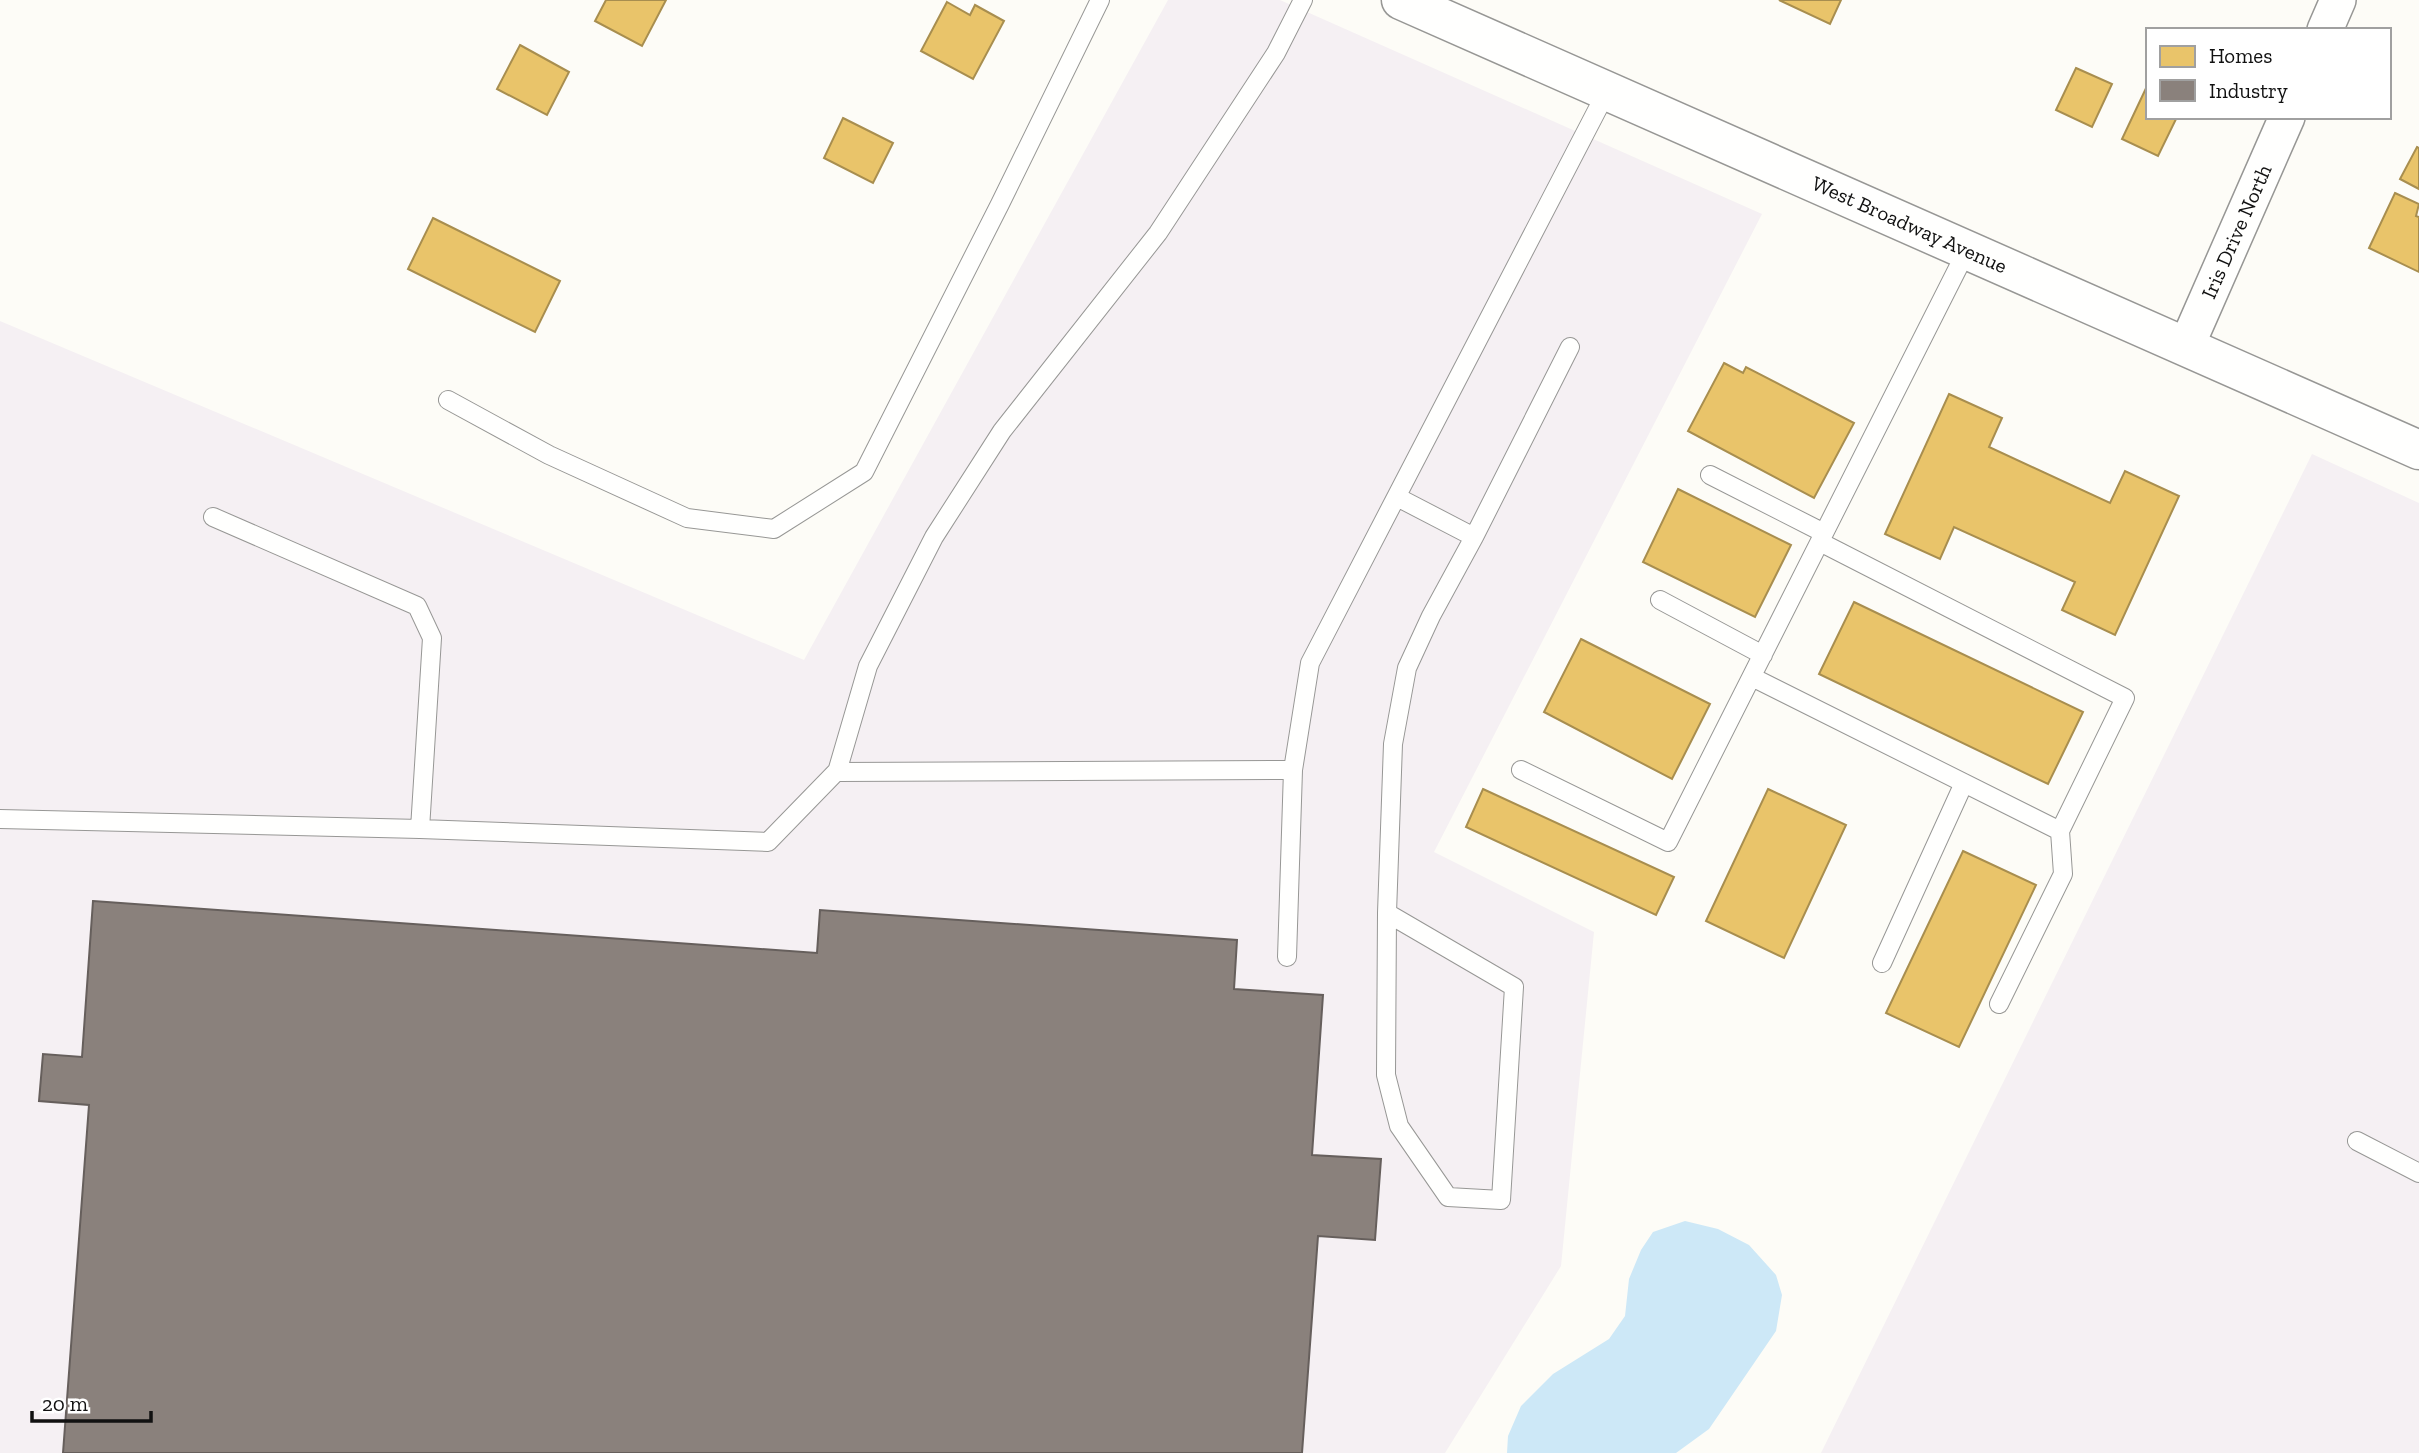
<svg xmlns="http://www.w3.org/2000/svg" width="2419" height="1453" viewBox="0 0 2419 1453" font-family="'Zilla Slab',serif">
<rect width="100%" height="100%" fill="#fdfcf7"/>
<path fill="#f5f0f3" d="M1168,0H1280L1762,214L1434,852L1594,932L1561,1266L1445,1453H0V321L804,660Z
M2312,454L2419,503V1453H1821Z"/>
<path fill="#cde8f7" d="M1685,1221L1718,1229L1749,1245L1776,1275L1782,1295L1776,1331L1709,1429L1676,1453H1507L1508,1436L1521,1406L1553,1374L1609,1339L1625,1316L1629,1279L1641,1250L1653,1232Z"/>
<path fill="#e9c46a" stroke="#a88e4f" stroke-width="2" d="M606,0H666L642,46L595,21Z
M1779,0H1841L1830,24Z
M947,2L970,15L975,5L1004,21L973,79L921,51Z
M520,45L569,72L547,115L497,89Z
M2076,68L2112,84L2092,127L2056,110Z
M2148,84V117H2177L2158,156L2122,139Z
M843,118L893,143L873,183L824,158Z
M2417,147L2419,148V189L2400,179Z
M2395,193L2419,204L2416,216L2419,217V272L2369,248Z
M433,218L560,281L535,332L408,269Z
M1724,363L1743,373L1746,367L1854,423L1814,498L1688,431Z
M1949,394L2002,418L1989,447L2110,503L2125,471L2179,496L2115,635L2062,610L2075,582L1954,527L1940,559L1885,534Z
M1678,489L1791,545L1755,617L1643,562Z
M1854,602L2083,712L2048,784L1819,674Z
M1581,639L1710,704L1672,779L1544,712Z
M1483,789L1674,877L1656,915L1466,827Z
M1768,789L1846,825L1784,958L1706,921Z
M1963,851L2036,885L1959,1047L1886,1013Z"/>
<path fill="#8a817c" stroke="#665f5c" stroke-width="2" d="M93,901L817,953L820,910L1237,940L1234,989L1323,995L1312,1155L1381,1159L1375,1240L1318,1236L1302,1453H63L89,1105L39,1101L43,1054L82,1057Z"/>
<g fill="none" stroke-linecap="round" stroke-linejoin="round">
<g stroke="#979795" stroke-width="20">
<path id="service" d="M1303,0L1276,53L1158,233L1002,431L934,537L868,666L837,772L1293,770L1310,663L1607,91
M448,400L549,455L687,518L774,529L864,472L1000,204L1100,0
M1710,475L1824,533
M213,517L417,606L432,638L420,829L768,842L838,770
M1474,537L1570,347
M1660,600L1763,655
M1752,677L2060,831L2125,698L1820,542
M1521,770L1668,842L1966,252
M0,819L420,829
M1387,913L1514,987L1501,1200L1448,1197L1399,1126L1386,1075L1387,913L1393,744L1407,668L1431,616L1474,537L1397,497
M1287,957L1293,770
M1882,963L1964,783
M1999,1004L2063,874L2060,831
M2357,1141L2419,1173"/>
</g>
<g stroke="#979795" stroke-width="38">
<g id="minor">
<path d="M2325,30L2338,0"/>
<path id="s1" d="M2186,347L2287,117"/>
</g>
</g>
<g stroke="#979795" stroke-width="41">
<g id="tertiary">
<path id="s2" d="M1401,0L2419,450"/>
</g>
</g>
<use href="#service" stroke="#fffffe" stroke-width="18"/>
<use href="#minor" stroke="#fffffe" stroke-width="35"/>
<use href="#tertiary" stroke="#fffffe" stroke-width="38"/>
</g>
<g text-anchor="middle" stroke-width="7" stroke-linejoin="round" paint-order="stroke">
<g font-size="21" fill="#111" stroke="#fff">
<text dy="7" stroke="none"><textPath href="#s2" startOffset="556">West Broadway Avenue</textPath></text>
<text dy="7" stroke="none"><textPath href="#s1" startOffset="126">Iris Drive North</textPath></text>
</g>
</g>
<rect x="2146" y="28" width="245" height="91" fill="#ffffff" stroke="#a0a0a0" stroke-width="2"/>
<rect x="2160" y="46" width="35" height="21" fill="#e9c46a" stroke="#a0a0a0" stroke-width="2"/>
<text x="2209" y="63" font-size="21" fill="#111111">Homes</text>
<rect x="2160" y="80" width="35" height="21" fill="#8a817c" stroke="#a0a0a0" stroke-width="2"/>
<text x="2209" y="98" font-size="21" fill="#111111">Industry</text>
<path d="M32 1411v10h119v-10" fill="none" stroke="#111111" stroke-width="3.5"/>
<text x="42" y="1411" font-size="21" fill="#111111" stroke="#ffffff" stroke-width="5" paint-order="stroke">20 m</text>
</svg>
